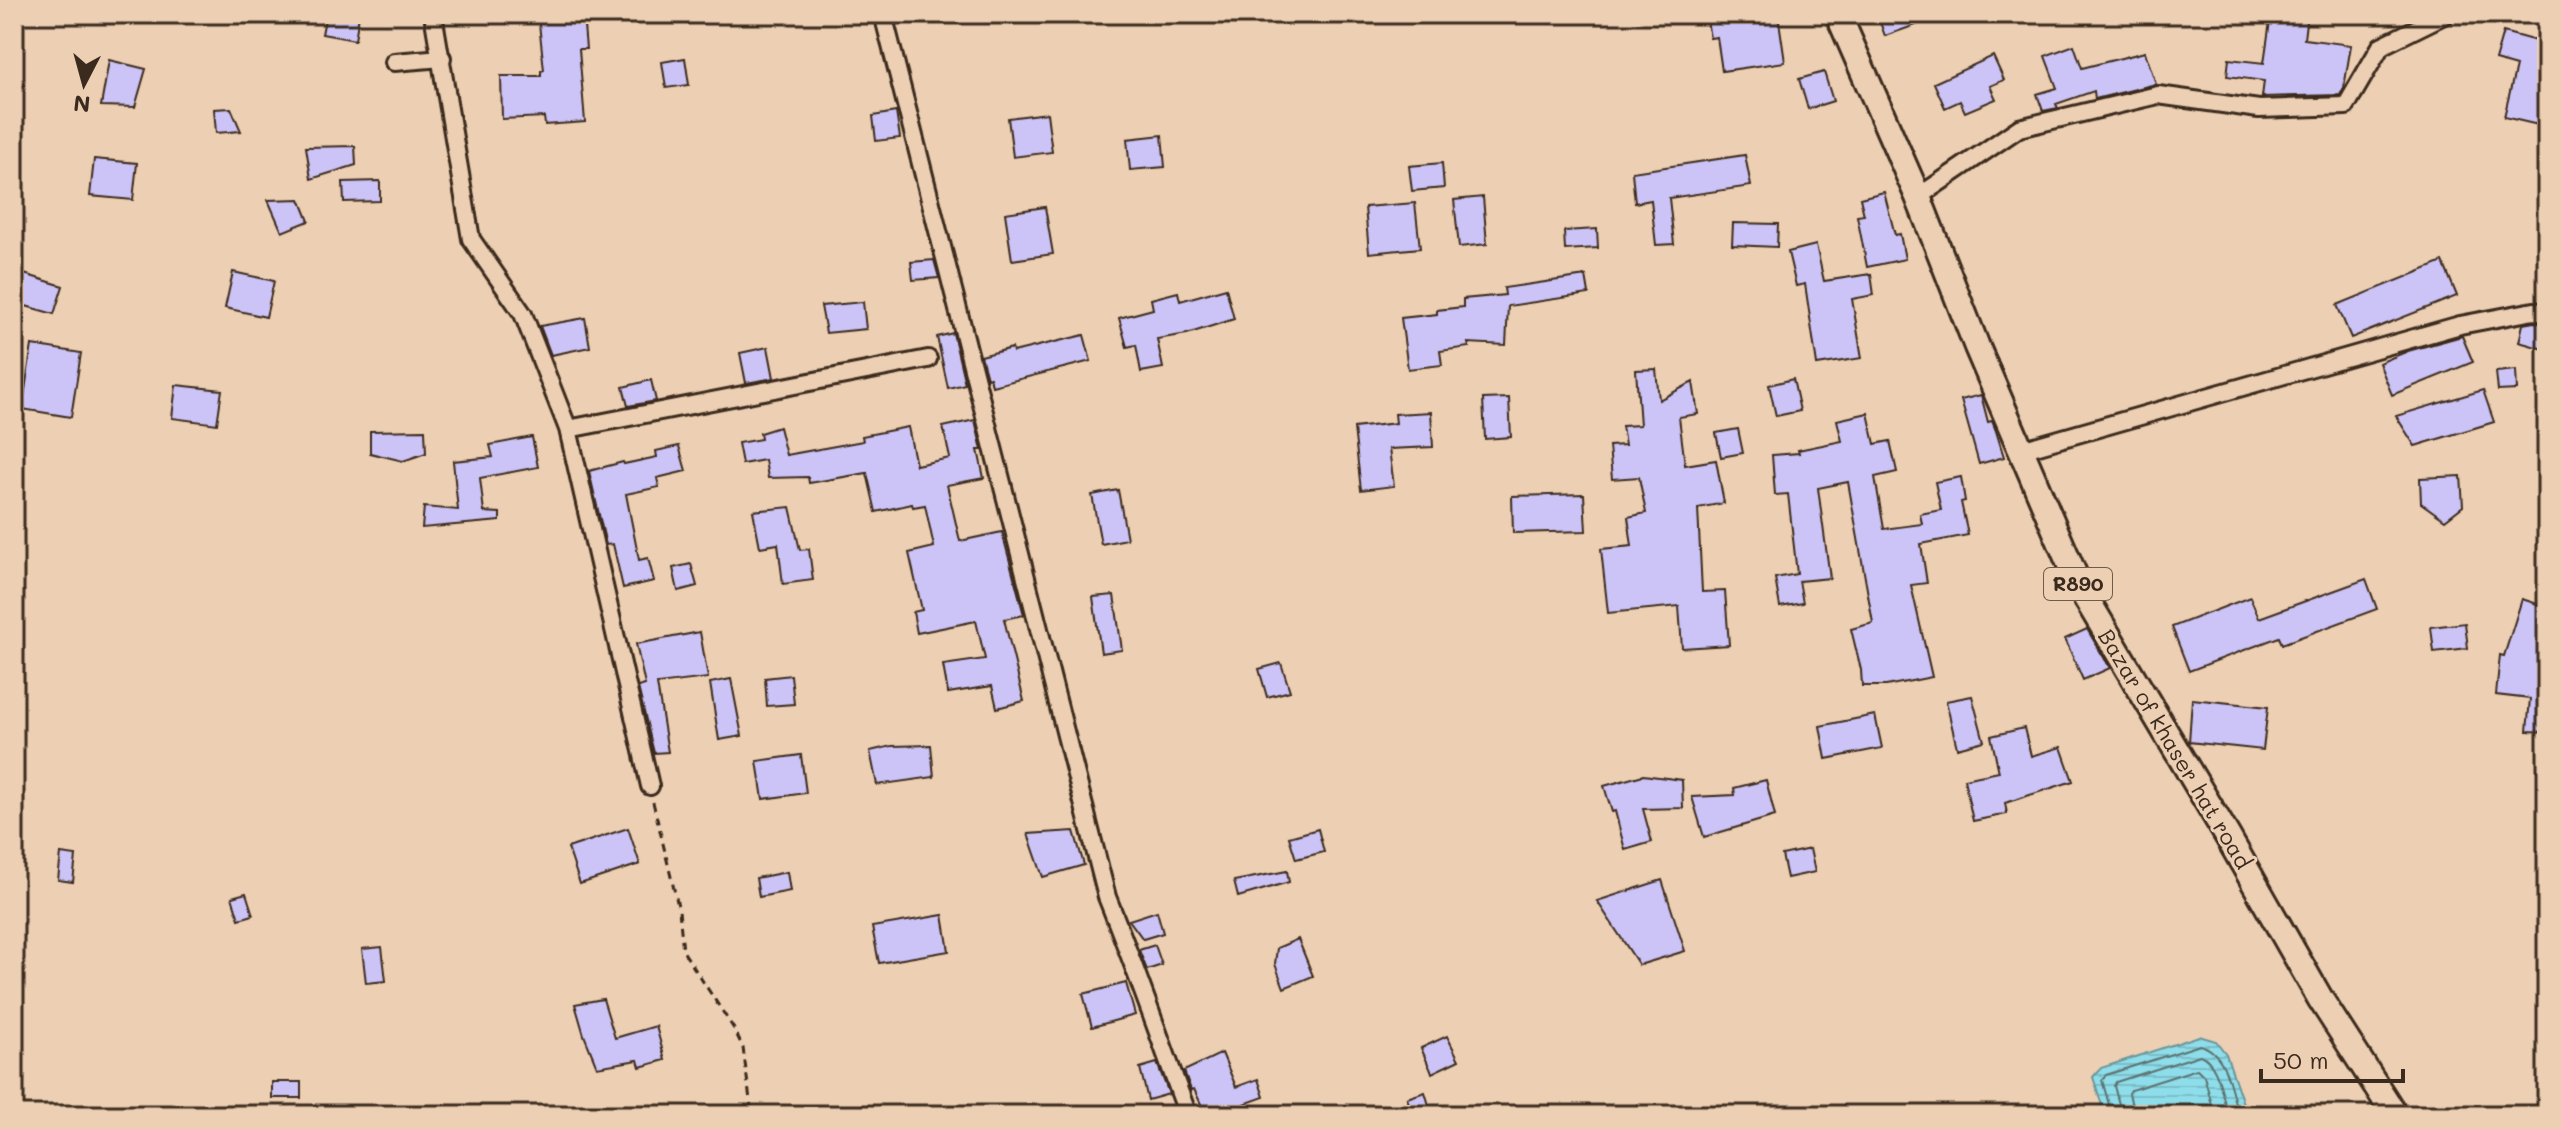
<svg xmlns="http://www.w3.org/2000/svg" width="2561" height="1129" viewBox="0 0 2561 1129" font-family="Mali,sans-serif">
<defs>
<pattern id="water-rules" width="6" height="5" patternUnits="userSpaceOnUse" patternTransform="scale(2)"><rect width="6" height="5" fill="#8dddea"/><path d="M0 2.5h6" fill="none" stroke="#7bbec8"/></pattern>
</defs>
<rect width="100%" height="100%" fill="#edd0b4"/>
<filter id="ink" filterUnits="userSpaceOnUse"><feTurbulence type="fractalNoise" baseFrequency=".0125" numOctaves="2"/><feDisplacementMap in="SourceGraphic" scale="16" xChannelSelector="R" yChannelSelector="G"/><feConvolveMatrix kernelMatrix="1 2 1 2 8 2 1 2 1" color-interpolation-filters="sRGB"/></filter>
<g filter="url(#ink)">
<path fill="url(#water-rules)" stroke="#6c9598" stroke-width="2" d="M2199,1036L2216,1041L2226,1054L2247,1115H2105L2093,1077L2101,1068Z"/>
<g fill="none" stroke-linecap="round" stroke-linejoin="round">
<path stroke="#5c7270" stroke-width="2" d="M2112,1115L2102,1080L2106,1075L2200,1045C2227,1052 2231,1091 2238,1115
M2122,1115L2114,1086L2116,1082L2200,1055C2219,1062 2222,1097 2228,1115
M2134,1115L2129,1093L2131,1090L2197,1069L2204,1076L2215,1115"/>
</g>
<path fill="#ccc4f7" stroke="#3b2a1e" stroke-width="2" d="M326,14L359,15L355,40L322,34Z
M538,14H583L586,49H579L585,122L545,125L544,117L502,119L501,76H541V71L544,70Z
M1706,14H1778L1785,62L1722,71L1717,37L1710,38Z
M1877,14H1941V16L1885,36Z
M2271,14H2307L2304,39L2351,45L2344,88L2340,95L2262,97L2264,81L2227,76L2229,59L2264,63Z
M2503,32L2547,44V127L2504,117L2516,66L2495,60Z
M2074,45L2082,68L2145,52L2156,84L2095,99L2094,91L2056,104L2058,108L2043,111L2037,94L2057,88L2045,56Z
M1993,56L2004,80L1990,86L1996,99L1965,112L1960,101L1945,108L1934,83Z
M685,58L689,85L666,88L662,62Z
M109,60L146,69L135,107L101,106Z
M1824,72L1833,101L1808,109L1799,79Z
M231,108L241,131L216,133L214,109Z
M896,112L900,138L876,141L873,116Z
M1047,113L1052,152L1013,157L1008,118Z
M1162,135L1165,167L1130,170L1127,139Z
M355,146L356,165L311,179L306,147Z
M1745,155L1751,186L1669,198L1674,244L1656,245L1651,200L1635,203L1632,172Z
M94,159L137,163L133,200L90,196Z
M1442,163L1444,188L1412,191L1409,166Z
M380,181V201L344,202L343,182Z
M1884,192L1895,235L1900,234L1905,259L1867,267L1857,216L1864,215L1860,198Z
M1483,197L1487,244L1459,247L1454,200Z
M300,199L309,221L282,232L268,200Z
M1415,203L1420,248L1369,253L1365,207Z
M1045,207L1053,254L1012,260L1005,213Z
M1733,223L1778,224L1777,247L1732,245Z
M1597,229L1598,248L1565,250L1564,231Z
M1816,245L1824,281L1871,274L1874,295L1852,299L1862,358L1817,365L1805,284L1796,286L1788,252Z
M934,260L939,278L913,280L911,262Z
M2443,262L2457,296L2351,338L2337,305Z
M233,272L274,281L266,317L225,308Z
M24,274L63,286L54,314L15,303Z
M1586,276L1589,294L1508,306L1506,345L1468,343L1469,347L1440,351L1442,365L1408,369L1401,318L1437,314V310L1463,307V299L1505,295L1504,288Z
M1226,288L1234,319L1187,334L1157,339L1163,368L1141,372L1136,345L1127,347L1119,318L1153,309L1151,299L1178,292L1180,301Z
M863,302L866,329L826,333L821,306Z
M585,318L590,347L551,355L540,326Z
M2534,322L2547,325V350L2519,342L2523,324Z
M953,333L965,384L948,388L937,337Z
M1084,335L1091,361L992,386L990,377L987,378L981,356L1012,348L1013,352Z
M2462,336L2473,362L2392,395L2379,363L2408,351Z
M32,345L81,353L71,417L22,409Z
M768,347L774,378L746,383L740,353Z
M1656,369L1659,400L1693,382L1698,414L1679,417L1685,465L1716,460L1724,503L1698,508L1702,592L1725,591L1729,645L1682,648L1679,606L1608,613L1601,549L1632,546L1628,517L1646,513L1639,477L1612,479L1609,446L1625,445L1622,426L1640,425L1636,370Z
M2516,370L2517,390L2498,391L2496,372Z
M1793,379L1800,411L1776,416L1769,385Z
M651,380L656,401L628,406L623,387Z
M176,385L222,390L217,424L172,418Z
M2483,390L2494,422L2415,446L2396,416Z
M1981,395L1988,422L1992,421L1996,431L2004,457L1979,464L1961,400Z
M1509,398L1511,437L1485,439L1483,399Z
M1431,412L1433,447L1389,449L1394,486L1361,490L1354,428L1396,423L1395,414Z
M1868,413L1875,444L1890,441L1897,472L1875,477L1884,529L1922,524L1920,514L1941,510L1935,482L1961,477L1965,501L1961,502L1968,535L1921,544L1927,583L1911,585L1932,677L1886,686H1862L1861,670L1851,629L1873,623L1848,482L1818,488L1830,578L1799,581L1803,603L1780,607L1775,578L1797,574L1788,494L1775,495L1772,455L1799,453L1798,450L1842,441L1837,420Z
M975,420L982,450H978L984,478L947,485L960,541L1002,532L1024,615L1004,619L1024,701L997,708L992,686L948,693L943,665L985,659L976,621L917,633L913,612L922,610L909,553L934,547L925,505L913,507L912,504L876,512L867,473L809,483L808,477L768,478L765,460L742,464L738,443L761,439L760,433L779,427L786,455L863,441L862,436L908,427L916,465L950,458L943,427Z
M1738,429L1743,453L1721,457L1716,433Z
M425,430L426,453L403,461L370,453V431Z
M532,437L538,467L480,478L484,512L500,513V521L422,528L424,507L458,510L453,461L493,457L490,445Z
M679,446L686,471L657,478L659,487L626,494L639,560L648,558L654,581L623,588L613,544L606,545L589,471L623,462L624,464L657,457L656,451Z
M2461,476L2463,506L2445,520L2421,503L2420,478Z
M1118,490L1127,539L1101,544L1092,495Z
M1584,494L1586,531L1513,533L1512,496Z
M790,507L800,550L809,549L813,580L783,584L778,544L760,547L753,511Z
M691,564L697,586L678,591L673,568Z
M2366,579L2377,609L2282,644L2279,637L2189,671L2172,627L2250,597L2259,618Z
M1114,595L1122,650L1101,653L1093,597Z
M2522,599L2547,607V642L2541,660H2547V732L2527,731L2530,699L2496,695L2500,655L2504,656Z
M2465,623L2468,648L2434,652L2431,627Z
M2087,629L2110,668L2083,680L2065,639Z
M700,632L708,678L657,684L668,752L654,753L638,687L645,685L636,644Z
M1281,663L1290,691L1267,697L1259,669Z
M791,675L794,704L767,706L765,678Z
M731,679L742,736L719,740L710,683Z
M1972,696L1984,741L1957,748L1946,701Z
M2192,699L2268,707L2263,750L2189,742Z
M1875,715L1882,748L1826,759L1820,726Z
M2024,728L2031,756L2061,747L2073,781L2005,803L2007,814L1973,821L1964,779L1999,772L1991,736Z
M931,745L934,777L877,785L870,751L892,746Z
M801,755L806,793L763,799L757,761Z
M1643,775L1682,780L1683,808L1643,809L1652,842L1625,850L1615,811L1612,812L1604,786Z
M1766,780L1775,816L1704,837L1692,797L1735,795L1734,788Z
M628,828L640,864L580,884L568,848Z
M1318,829L1324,852L1296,859L1289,837Z
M1074,831L1084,865L1043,877L1028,834Z
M1810,849L1815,872L1787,878L1782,855Z
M61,854L76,856L73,882L58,880Z
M1287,871L1289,882L1238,897L1234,881Z
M787,872L790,891L759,897L756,878Z
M1662,880L1685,951L1639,965L1597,901Z
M246,893L253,915L239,919L232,897Z
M1157,911L1163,933L1143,939L1129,920Z
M943,915L949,951L879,963L872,927Z
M1298,939L1313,976L1284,988L1275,964L1277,948Z
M1155,945L1162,965L1147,970L1139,950Z
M382,947L386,981L366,983L362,949Z
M1126,983L1135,1015L1092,1027L1083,994Z
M603,999L615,1038L656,1026L665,1060L640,1067L638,1060L597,1067L584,1035L575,1004Z
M1447,1036L1459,1060L1432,1073L1421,1048Z
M1222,1053L1236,1087L1258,1079L1264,1097L1230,1109L1232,1115H1206L1194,1089L1191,1090L1184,1071Z
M1157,1063L1169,1094L1148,1100L1140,1068Z
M272,1082H301V1098H272Z
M1425,1092L1432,1115H1413L1407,1098Z"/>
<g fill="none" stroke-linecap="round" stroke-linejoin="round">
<g stroke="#3b2a1e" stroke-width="22">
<path id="street" d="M433,14L471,239L523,314L568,429L650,786
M883,14L1107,897C1136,969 1161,1042 1188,1115
M394,62L442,58
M1918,197L2019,128L2158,95L2259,109L2346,106L2381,46L2446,14
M568,429L928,359
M2021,450L2460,325L2534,311L2547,313"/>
</g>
<g stroke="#3b2a1e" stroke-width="30">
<path id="primary" d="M1838,14L1918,197L1977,347L2080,588L2228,837L2321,1000L2395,1115"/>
</g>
<path stroke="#3b2a1e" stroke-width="3" stroke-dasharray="8 6" stroke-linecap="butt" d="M653,802L679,910L683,951L734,1029L743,1048L752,1115"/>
<use href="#street" stroke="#edd0b4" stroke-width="16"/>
<use href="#primary" stroke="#edd0b4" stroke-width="24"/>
</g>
</g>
<g text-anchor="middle" stroke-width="6" stroke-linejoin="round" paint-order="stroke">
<rect fill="#edd0b4" stroke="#705c4b" stroke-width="2" x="2044" y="568" width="68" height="32" rx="6"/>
<g font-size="20" font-weight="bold" fill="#3b2a1e">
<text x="2078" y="591">R890</text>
</g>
<g font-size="22" fill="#3b2a1e" stroke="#edd0b4">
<text transform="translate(2175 749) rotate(59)" y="8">Bazar of khaser hat road</text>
</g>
</g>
<rect width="2561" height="1129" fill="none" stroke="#edd0b4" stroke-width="48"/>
<rect x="24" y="24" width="2513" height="1081" fill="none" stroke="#3b2a1e" stroke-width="3" filter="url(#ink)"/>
<g transform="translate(84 84) rotate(186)" stroke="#edd0b4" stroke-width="6" paint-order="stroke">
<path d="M0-6L14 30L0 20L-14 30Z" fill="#3b2a1e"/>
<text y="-12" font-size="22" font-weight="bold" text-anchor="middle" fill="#3b2a1e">N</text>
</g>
<path d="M2261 1069v12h142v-12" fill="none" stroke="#3b2a1e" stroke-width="4"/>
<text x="2273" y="1069" font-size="24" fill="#3b2a1e" stroke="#edd0b4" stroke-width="6" paint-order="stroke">50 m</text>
</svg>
